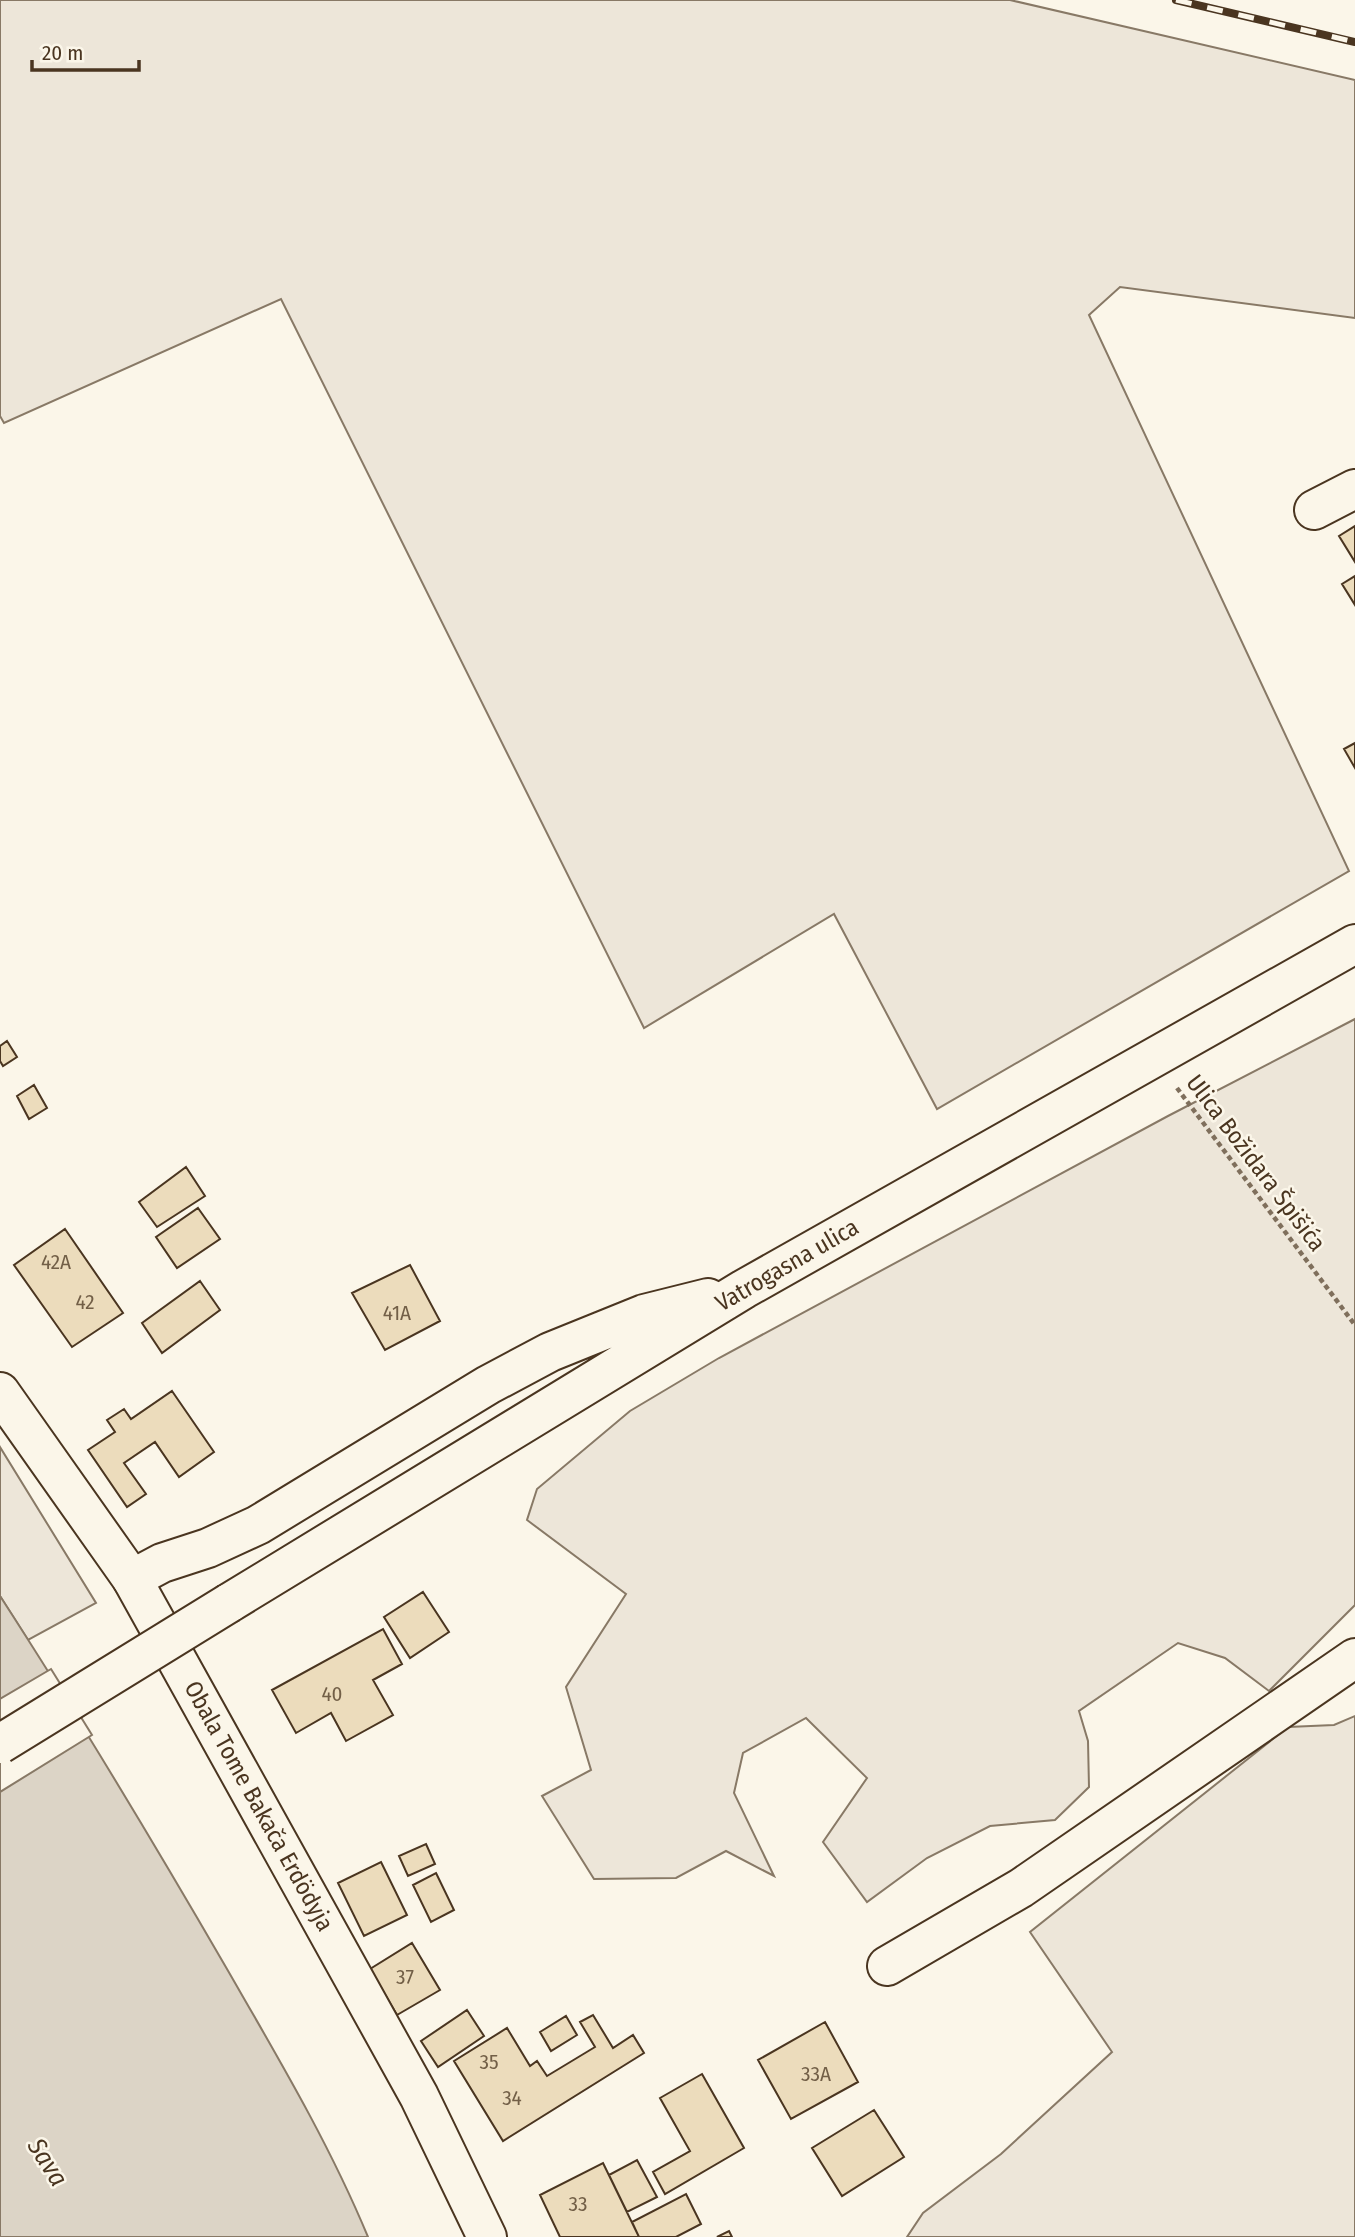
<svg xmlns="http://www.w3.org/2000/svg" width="1355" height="2237" viewBox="0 0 1355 2237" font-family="'Fira Sans Condensed',sans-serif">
<rect width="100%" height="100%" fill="#fbf6e9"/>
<path fill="#ede6d9" stroke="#887966" stroke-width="2" d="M0,0H1010L1355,80V318L1120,287L1089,315L1349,871L937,1109L834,914L644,1028L281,299L4,423L0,416Z
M1355,1019V1605L1269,1691L1225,1658L1178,1643L1079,1711L1088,1741L1089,1787L1055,1820L990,1826L927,1858L867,1902L823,1842L867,1778L806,1718L743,1753L734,1793L774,1876L726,1851L676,1878L594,1879L542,1796L591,1770L566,1687L626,1594L527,1520L537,1489L630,1411L719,1358L1168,1116Z
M0,1447L96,1603L28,1640L0,1596Z
M1355,1716V2237H907L923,2213L1001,2154L1112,2052L1030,1932L1288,1727L1334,1725Z"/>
<path fill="#dcd4c6" stroke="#887966" stroke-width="2" d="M0,1596C79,1718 154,1843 227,1969C277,2056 329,2143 368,2237H0Z"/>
<path fill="#fbf6e9" stroke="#887966" stroke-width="2" d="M51,1669L92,1735L0,1792V1699Z"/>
<path fill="#ecdcbc" stroke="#4a3520" stroke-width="2" d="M1355,526V562L1339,536Z
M1355,576V605L1342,584Z
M1355,743V768L1344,749Z
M7,1041L17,1057L3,1066L0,1061V1046Z
M34,1085L47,1108L29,1119L17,1096Z
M186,1167L205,1196L157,1227L139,1202Z
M198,1208L220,1239L177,1268L156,1237Z
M65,1229L123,1313L72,1347L14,1265Z
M410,1265L440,1321L385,1350L352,1293Z
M200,1281L220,1310L162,1353L142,1323Z
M172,1391L214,1452L179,1477L155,1442L124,1463L146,1494L127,1507L88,1450L115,1432L107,1420L124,1409L131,1419Z
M423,1592L449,1632L410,1658L384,1617Z
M383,1629L402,1664L373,1680L393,1715L346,1741L331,1713L296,1733L272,1690Z
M426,1844L435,1864L408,1876L399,1856Z
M381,1862L407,1915L364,1936L338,1883Z
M436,1873L454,1910L431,1922L413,1885Z
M412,1943L440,1990L397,2015L370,1969Z
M467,2010L484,2036L438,2067L421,2041Z
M593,2015L613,2048L633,2035L644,2053L503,2141L454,2061L507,2028L530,2066L537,2061L547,2076L595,2047L580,2022Z
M566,2016L577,2035L551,2051L540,2032Z
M825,2022L858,2082L791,2119L758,2060Z
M702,2074L744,2148L665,2194L653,2172L690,2151L660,2098Z
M874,2110L904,2157L842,2196L812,2148Z
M637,2160L657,2197L627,2212L609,2175Z
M603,2163L639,2237H560L540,2195Z
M686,2194L701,2224L676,2237H639L632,2222Z
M729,2231L732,2237H717Z"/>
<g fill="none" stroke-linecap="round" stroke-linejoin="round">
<g stroke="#4a3520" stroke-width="42">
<path id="minor" d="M1314,510L1355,489
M0,1392L132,1579L419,2096L487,2237
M887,1966L1021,1888L1355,1658"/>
</g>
<g stroke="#4a3520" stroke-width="42">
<path id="major" d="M132,1579L162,1563L208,1548L258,1525L488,1385L550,1352L644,1314L708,1298
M229,1603L744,1289L1355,944"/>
</g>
<path stroke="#7f6f5c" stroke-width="4.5" stroke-dasharray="5 3.5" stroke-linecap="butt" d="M1177,1088L1355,1325"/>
<use href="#minor" stroke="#fbf6e9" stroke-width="38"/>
<use href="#major" stroke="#fbf6e9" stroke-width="38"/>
<g stroke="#4a3520" stroke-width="8">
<path id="rail" d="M1176,0L1355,42"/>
</g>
<use href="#rail" stroke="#fbf6e9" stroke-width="5" stroke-dasharray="16" stroke-linecap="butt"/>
<g stroke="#4a3520" stroke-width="42" stroke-linecap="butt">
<path id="major-bridge" d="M0,1744L229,1603"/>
</g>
<use href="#major-bridge" stroke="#fbf6e9" stroke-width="38"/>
</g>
<g text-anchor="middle" stroke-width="5" stroke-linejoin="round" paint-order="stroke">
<g font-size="21" fill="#725f47">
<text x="56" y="1269">42A</text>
<text x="85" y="1309">42</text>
<text x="397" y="1320">41A</text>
<text x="332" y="1701">40</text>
<text x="405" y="1984">37</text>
<text x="489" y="2069">35</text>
<text x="816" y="2081">33A</text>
<text x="512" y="2105">34</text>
<text x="578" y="2211">33</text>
</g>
<g font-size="24" fill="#4a3520" stroke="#fbf6e9">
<text transform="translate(1256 1163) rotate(53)" y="8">Ulica Božidara Špišića</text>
<text transform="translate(787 1265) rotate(-30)" y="8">Vatrogasna ulica</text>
<text transform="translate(259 1806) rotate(61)" y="8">Obala Tome Bakača Erdödyja</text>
</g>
<g font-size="26" font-style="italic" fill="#4a3520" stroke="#fbf6e9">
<text transform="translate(48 2162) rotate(58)" y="9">Sava</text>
</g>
</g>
<path d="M32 60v10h107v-10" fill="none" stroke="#4a3520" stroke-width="3.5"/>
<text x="42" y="60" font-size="21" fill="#4a3520" stroke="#fbf6e9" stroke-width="5" paint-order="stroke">20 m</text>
</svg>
